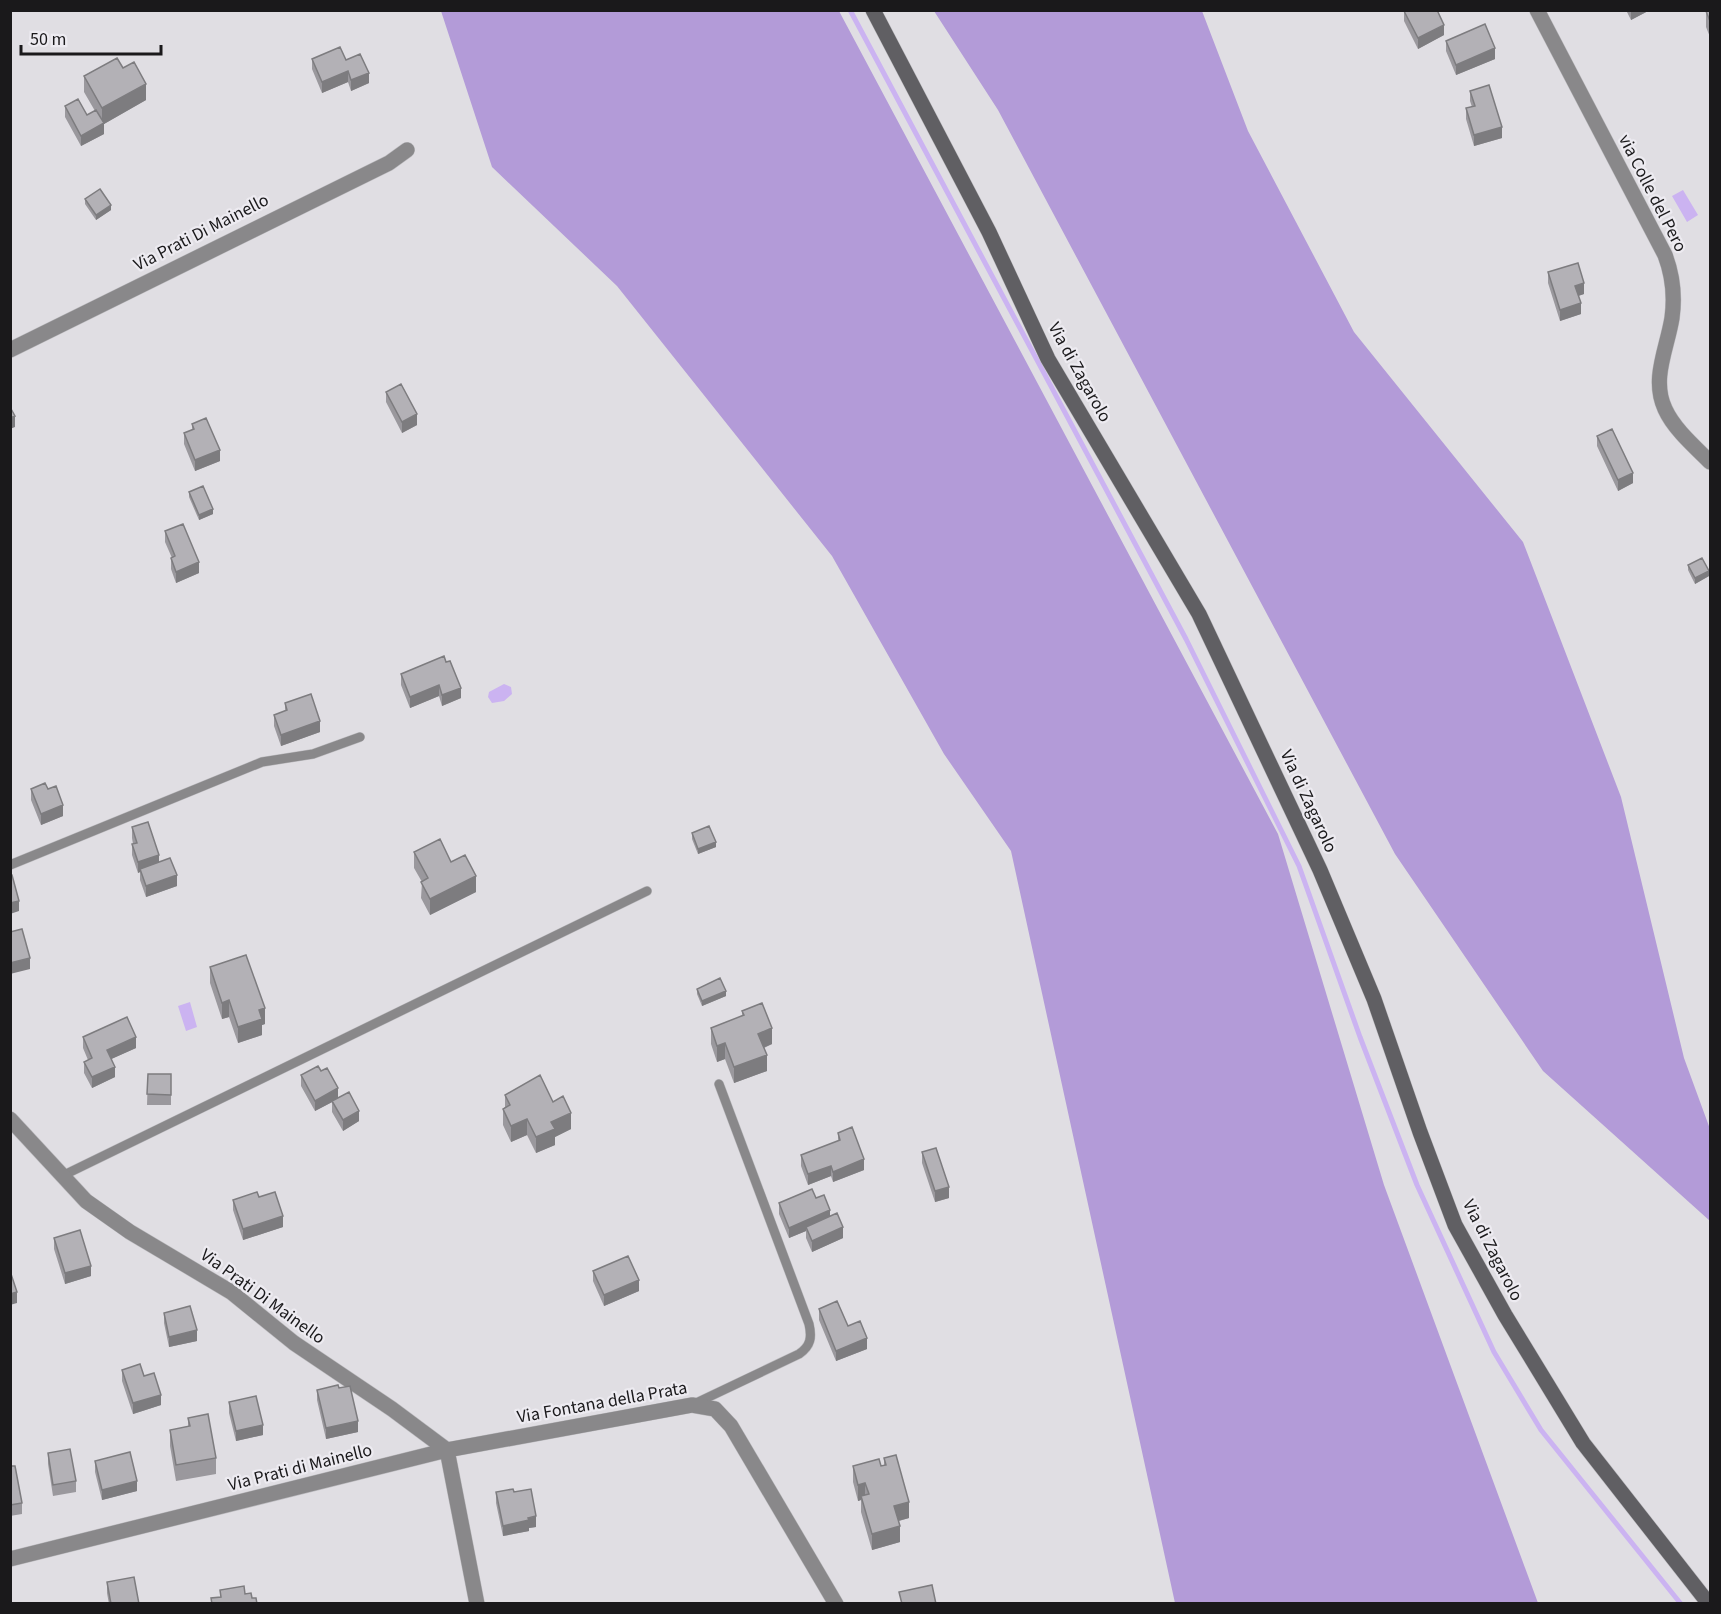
<svg xmlns="http://www.w3.org/2000/svg" width="1721" height="1614" viewBox="0 0 1721 1614" font-family="'Source Sans 3',sans-serif">
<rect width="100%" height="100%" fill="#e0dee3"/>
<path fill="#b39bd8" d="M441,11H839L1278,834L1384,1185L1538,1603H1175L1011,851L944,754L832,556L617,286L492,167Z
M934,11H1202L1248,131L1354,332L1523,542L1621,797L1684,1058L1710,1129V1221L1543,1071L1395,854L998,110Z"/>
<path fill="#cbb3f1" d="M1683,190L1698,215L1687,222L1672,196Z
M504,684L511,687L512,694L504,701L492,703L488,697L489,692Z
M190,1002L197,1027L186,1031L178,1006Z"/>
<g fill="none" stroke-linecap="round" stroke-linejoin="round">
<path stroke="#cbb3f1" stroke-width="5" d="M850,10L1186,639L1299,866L1360,1037L1417,1185L1494,1352L1541,1430L1681,1604"/>
<g stroke="#bcbbbf" stroke-width="10">
<path id="lane" d="M10,865L262,762L313,754L360,737
M62,1176L647,891
M694,1404L799,1354C811,1346 812,1337 809,1324L719,1084"/>
</g>
<g stroke="#bcbbbf" stroke-width="16">
<path id="street" d="M1537,10L1665,255C1673,276 1675,296 1672,318C1667,349 1651,379 1665,409C1674,429 1695,447 1710,462
M10,350L389,163L407,150
M10,1119L86,1201L130,1232L231,1292L294,1343L392,1409L447,1450L692,1405L715,1409L731,1426L836,1604
M10,1559L447,1450L477,1604"/>
</g>
<g stroke="#bcbbbf" stroke-width="16">
<path id="secondary" d="M873,10L989,232L1048,359L1199,614L1320,870L1374,999L1420,1132L1455,1225L1505,1315L1583,1443L1709,1604"/>
</g>
<use href="#lane" stroke="#89888a" stroke-width="9"/>
<use href="#street" stroke="#89888a" stroke-width="15"/>
<use href="#secondary" stroke="#605f63" stroke-width="15"/>
</g>
<path fill="#9a989d" d="M1626,10H1650L1631,20Z
M1710,10V37L1706,27V11Z
M1404,11L1444,35L1418,49L1404,21Z
M1446,41L1495,59L1456,75L1446,51Z
M312,59L346,60L369,83L351,91L348,82L322,93L312,69Z
M123,68L146,100L104,124V134L81,146L65,117V106L87,115L95,111L84,92V76Z
M1470,91L1502,138L1474,146L1466,119V108L1472,107L1470,101Z
M85,199L111,210L96,220L85,204Z
M1548,272L1584,294L1578,296L1581,314L1560,321L1548,283Z
M386,392L417,425L402,433L386,402Z
M192,424L220,461L195,471L184,444V433L192,430Z
M1597,436L1633,483L1618,491L1597,446Z
M189,492L213,514L199,520L189,497Z
M165,531L199,573L176,583L171,569V558H172L165,542Z
M1688,565L1709,576L1695,584L1688,570Z
M444,656L461,698L442,706L439,696L410,708L401,685V674Z
M285,703L320,732L281,746L274,726V715L285,711Z
M31,789H48L63,816L41,825L31,800Z
M132,827L159,862L177,886L146,897L140,880V872L138,873L132,855V844H133L132,838Z
M692,833L716,847L698,854L692,839Z
M414,852L451,862L476,892L430,915L421,898L422,882L414,868Z
M210,967L265,1024L262,1025V1035L238,1043L229,1017L222,1019L210,983Z
M697,989L726,996L702,1006L697,994Z
M742,1011L772,1044L764,1048L767,1071L734,1083L725,1059L717,1062L711,1044V1028L742,1016Z
M83,1037L136,1048L111,1059L115,1077L92,1088L84,1073V1062L88,1060L83,1048Z
M148,1074H171V1105H147Z
M301,1075L338,1098L359,1121L343,1131L332,1112V1102L315,1111L301,1086Z
M505,1095L553,1102L571,1129L555,1137V1145L536,1153L527,1135L511,1142L503,1125V1109L505,1107Z
M838,1133L864,1170L833,1182L831,1176L808,1185L801,1166V1155L838,1141Z
M922,1152L949,1198L935,1202L922,1163Z
M259,1197L283,1227L243,1240L233,1210V1200Z
M816,1198L830,1216L843,1238L812,1252L806,1238V1231L789,1238L779,1214V1203Z
M54,1238L91,1276L65,1284L54,1249Z
M593,1271L639,1291L604,1306L593,1281Z
M819,1309L848,1326L867,1349L836,1361L819,1320Z
M164,1313L197,1341L169,1347L164,1323Z
M122,1370L144,1376L161,1405L133,1414L122,1381Z
M339,1388L358,1432L326,1439L317,1400V1390Z
M229,1402L263,1435L236,1441L229,1413Z
M188,1418L216,1458V1474L176,1481L170,1446V1430L188,1427Z
M48,1453L76,1481V1492L53,1496L48,1464Z
M884,1458L909,1518L899,1521L900,1542L872,1550L861,1512V1500L858,1501L853,1482V1466H881L884,1465Z
M95,1461L137,1491L102,1500L95,1472Z
M10,1466L22,1503V1514L10,1516Z
M496,1492H514L536,1527L529,1528V1531L503,1536L496,1503Z
M107,1582L139,1604H109L107,1593Z"/>
<path fill="#7d7c7f" d="M1631,10H1650L1631,20Z
M1444,25V35L1418,49V38Z
M1495,48V59L1456,75V65Z
M348,71V82L322,93V82Z
M369,73V83L351,91V80Z
M146,84V100L104,124V134L81,146V136L102,124V108Z
M1502,127V138L1474,146V135Z
M111,205V210L96,220V215Z
M1584,283V294L1575,297V286Z
M1581,303V314L1560,321V310Z
M417,414V425L402,433V422Z
M15,416V427L10,429V418Z
M220,450V461L195,471V460Z
M1633,473V483L1618,491V480Z
M213,509V514L199,520V515Z
M199,562V573L176,583V572Z
M1709,571V576L1695,584V578Z
M439,685V696L410,708V697Z
M461,688V698L442,706V695Z
M320,721V732L281,746V735Z
M63,805V816L41,825V814Z
M716,842V847L698,854V849Z
M159,855V866L140,869V872L138,873V862Z
M177,875V886L146,897V886Z
M476,876V892L430,915V899Z
M19,901V911L10,914V903Z
M30,958V969L10,974V963Z
M726,991V996L702,1006V1001Z
M229,1000V1017L222,1019V1003Z
M265,1008V1024L262,1025V1035L238,1043V1027L259,1010Z
M772,1028V1044L758,1050V1034Z
M136,1037V1048L107,1061V1050Z
M725,1043V1059L717,1062V1046Z
M767,1055V1071L734,1083V1067Z
M115,1067V1077L92,1088V1077Z
M338,1088V1099L315,1111V1101Z
M359,1111V1121L343,1131V1120Z
M571,1113V1129L555,1137V1145L536,1153V1137L551,1122Z
M527,1119V1135L511,1142V1126Z
M864,1159V1170L833,1182V1172Z
M831,1166V1176L808,1185V1174Z
M949,1187V1198L935,1202V1191Z
M830,1210V1221L806,1227V1231L789,1238V1228Z
M283,1216V1227L243,1240V1229Z
M843,1227V1238L812,1252V1241Z
M91,1266V1276L65,1284V1273Z
M639,1280V1291L604,1306V1295Z
M17,1292V1303L10,1305V1294Z
M197,1330V1341L169,1347V1337Z
M867,1338V1349L836,1361V1351Z
M161,1395V1405L133,1414V1403Z
M358,1421V1432L326,1439V1428Z
M263,1425V1435L236,1441V1431Z
M137,1481V1491L102,1500V1490Z
M865,1483V1499L861,1496V1500L858,1501V1485Z
M909,1502V1518L894,1522V1506Z
M536,1516V1527L529,1528V1531L503,1536V1526Z
M900,1526V1542L872,1550V1534Z"/>
<path fill="#b3b1b6" stroke="#7d7c7f" stroke-width="1.5" d="M1437,10L1444,25L1418,38L1404,11Z
M1708,10H1710V21L1706,11Z
M1485,24L1495,48L1456,65L1446,41Z
M340,47L346,60L360,54L369,73L351,80L348,71L322,82L312,59Z
M117,58L123,68L134,62L146,84L102,108L84,76Z
M1489,85L1502,127L1474,135L1466,108L1475,106L1470,91Z
M78,99L87,115L96,110L104,123L81,136L65,106Z
M100,189L111,205L96,215L85,199Z
M1578,263L1584,283L1575,286L1581,303L1560,310L1548,272Z
M401,384L417,414L402,422L386,392Z
M10,407L15,416L10,418Z
M206,418L220,450L195,460L184,433L194,429L192,424Z
M1612,429L1633,473L1618,480L1597,436Z
M203,486L213,509L199,515L189,492Z
M183,524L199,562L176,572L171,558L175,556L165,531Z
M1702,558L1709,571L1695,578L1688,565Z
M444,656L446,662L450,661L461,688L442,695L439,685L410,697L401,674Z
M311,694L320,721L281,735L274,715L287,710L285,703Z
M45,783L48,789L56,786L63,805L41,814L31,789Z
M148,822L159,855L138,862L132,844L137,843L132,827Z
M709,826L716,842L698,849L692,833Z
M440,839L451,862L465,855L476,876L430,899L421,882L428,878L414,852Z
M170,858L177,875L146,886L140,869Z
M10,875H12L19,901L10,903Z
M22,929L30,958L10,963V932Z
M246,955L265,1008L259,1010L262,1019L238,1027L229,1000L222,1003L210,967Z
M720,978L726,991L702,1001L697,989Z
M762,1003L772,1028L758,1034L767,1055L734,1067L725,1043L717,1046L711,1028L744,1015L742,1011Z
M127,1017L136,1037L107,1050L115,1067L92,1077L84,1062L92,1058L83,1037Z
M318,1066L321,1071L327,1068L338,1088L315,1101L301,1075Z
M148,1074H171V1095L147,1094Z
M540,1075L553,1102L563,1096L571,1113L551,1122L555,1129L536,1137L527,1119L511,1126L503,1109L510,1105L505,1095Z
M349,1092L359,1111L343,1120L332,1101Z
M852,1127L864,1159L833,1172L831,1166L808,1174L801,1155L840,1140L838,1133Z
M936,1148L949,1187L935,1191L922,1152Z
M812,1189L816,1198L824,1195L830,1210L789,1228L779,1203Z
M257,1192L259,1197L275,1192L283,1216L243,1229L233,1200Z
M837,1213L843,1227L812,1241L806,1227Z
M80,1230L91,1266L65,1273L54,1238Z
M628,1256L639,1280L604,1295L593,1271Z
M10,1271L17,1292L10,1294Z
M837,1301L848,1326L860,1321L867,1338L836,1351L819,1309Z
M190,1306L197,1330L169,1337L164,1313Z
M140,1364L144,1376L154,1373L161,1395L133,1403L122,1370Z
M338,1385L339,1388L350,1386L358,1421L326,1428L317,1390Z
M256,1396L263,1425L236,1431L229,1402Z
M208,1414L216,1458L176,1465L170,1430L190,1426L188,1418Z
M70,1449L76,1481L53,1485L48,1453Z
M130,1452L137,1481L102,1490L95,1461Z
M896,1455L909,1502L894,1506L900,1526L872,1534L861,1496L869,1494L865,1483L858,1485L853,1466L879,1459L881,1466L886,1465L884,1458Z
M10,1466H15L22,1503L10,1505Z
M513,1489L514,1492L531,1489L536,1516L528,1518L529,1520L503,1526L496,1492Z
M134,1577L139,1604H111L107,1582Z
M932,1585L936,1604H902L899,1592Z
M244,1586L245,1594L251,1593L252,1598H256L257,1604H212L211,1598L221,1597L220,1590Z"/>
<g text-anchor="middle" stroke-width="4.5" stroke-linejoin="round" paint-order="stroke">
<g font-size="18" fill="#1a191b" stroke="#edebf1">
<text transform="translate(1653 193) rotate(63)" y="6">via Colle del Pero</text>
<text transform="translate(201 232) rotate(-27)" y="6">Via Prati Di Mainello</text>
<text transform="translate(1080 372) rotate(61)" y="6">Via di Zagarolo</text>
<text transform="translate(1309 801) rotate(65)" y="6">Via di Zagarolo</text>
<text transform="translate(1493 1250) rotate(63)" y="6">Via di Zagarolo</text>
<text transform="translate(263 1296) rotate(36)" y="6">Via Prati Di Mainello</text>
<text transform="translate(602 1402) rotate(-10)" y="6">Via Fontana della Prata</text>
<text transform="translate(300 1467) rotate(-14)" y="6">Via Prati di Mainello</text>
</g>
</g>
<rect width="1721" height="1614" fill="none" stroke="#1a191b" stroke-width="24"/>
<path d="M21 45v9h140v-9" fill="none" stroke="#1a191b" stroke-width="3"/>
<text x="30" y="45" font-size="18" fill="#1a191b" stroke="#edebf1" stroke-width="4.5" paint-order="stroke">50 m</text>
</svg>
